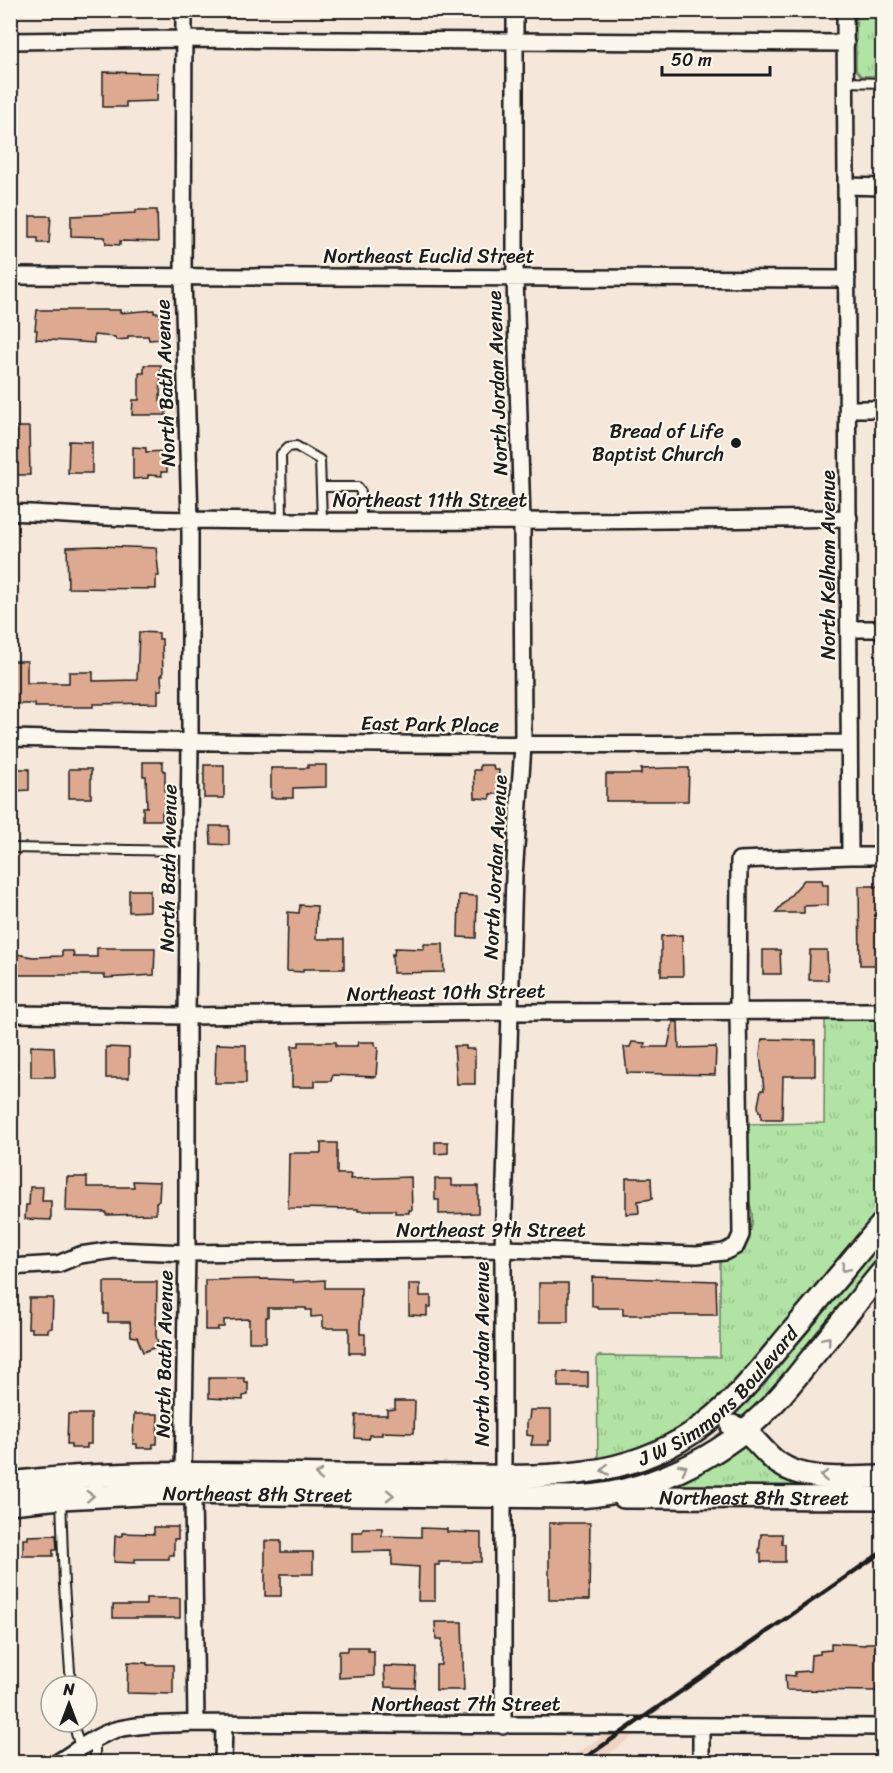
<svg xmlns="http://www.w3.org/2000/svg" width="893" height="1773" viewBox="0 0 893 1773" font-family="Sriracha,sans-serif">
<defs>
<pattern id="grass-tufts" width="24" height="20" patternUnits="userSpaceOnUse" patternTransform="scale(1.5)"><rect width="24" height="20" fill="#b1e3a4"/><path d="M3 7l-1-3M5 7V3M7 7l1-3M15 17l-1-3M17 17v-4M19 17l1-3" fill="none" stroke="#98c28d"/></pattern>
</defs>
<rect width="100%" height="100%" fill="#f5e7da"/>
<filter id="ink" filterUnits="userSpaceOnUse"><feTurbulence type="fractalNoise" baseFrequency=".0167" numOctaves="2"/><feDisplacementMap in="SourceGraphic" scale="12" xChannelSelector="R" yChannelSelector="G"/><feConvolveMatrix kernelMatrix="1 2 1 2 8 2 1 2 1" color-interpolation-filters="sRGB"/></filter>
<g filter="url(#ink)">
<path fill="#eed4c4" d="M604,1735H635L597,1762H564Z"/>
<path fill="url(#grass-tufts)" stroke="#668060" stroke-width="1.5" d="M856,11H882V76H861L856,70Z
M825,1020H882V1209L745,1375L716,1405L669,1437L598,1463L597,1356L720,1357V1261C739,1253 755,1236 752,1213C751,1206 747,1198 746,1190C745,1168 747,1146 747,1124L824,1123Z
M882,1241V1262L765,1404L740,1423L734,1422L733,1416L765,1384Z
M742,1446L749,1448L783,1478L801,1484V1490H683L679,1486L680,1482Z"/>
<path fill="#dda990" stroke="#1c1c1c" stroke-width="1.5" d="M103,72L158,73L157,101L126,102V107H103Z
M136,210H157L158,242L120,241V245L106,244L105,237L71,236V216L136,213Z
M30,216H51L49,243H38V238H30Z
M37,310H120V313L154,310V313H161L162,339L149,340L148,336H128V339L116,340L115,337L94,335V343L36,339L37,330H35Z
M144,365H161L160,401H165L166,415H132L133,400H139V373H144Z
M10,427H29L30,475H13V464H10Z
M69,441L92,442V473H68Z
M133,447L146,448V452L167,451V472H161L162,476L148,475V478L133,479Z
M99,546L156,548L159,576H156V589L68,588L67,547Z
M139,632L159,633V639H162L163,675H161L162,690H158V703L93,704V707H35V704H10V661H27V683H69V672H93V681L137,680Z
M143,762H163V771H165V812H162V820H143V807H147L146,776H143Z
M204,765H224V798H204Z
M308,765H326V787L293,788V798H271V768H308Z
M480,765H493L494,770H499L498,794H490V799L475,798L474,770H480Z
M668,768H689L688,801H606V774H641V769Z
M14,769H29V790L14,791Z
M69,769H91V798H69Z
M210,826H229V845L211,844Z
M804,880H822L823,885H828V905L804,906V913H775Z
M859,886H882V965H860Z
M129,890H150V911L129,912Z
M459,895L477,896L476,938L458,937Z
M300,905L317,906L316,939H344V969H303V972L287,971L288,912L299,913Z
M682,935L683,976H661V936Z
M424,944H443L444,972L393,973L392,954L394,955L395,948L424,949Z
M97,948H155L154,975L105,978V975H10V953L33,957L62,956V951H73L74,957H97Z
M763,950H780L781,974H763Z
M810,950H827L828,980H809Z
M673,1022H678L679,1048L716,1047L715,1075L627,1073L624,1047H630L632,1042L645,1043L644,1047H668Z
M762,1039L815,1040V1076H783L782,1119H761V1112H759L758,1105L761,1090H764L760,1054Z
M299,1042H336V1046H357L358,1042H375V1046L378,1047L376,1077L333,1075L331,1081H315V1087H292V1046H299Z
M216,1044L246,1045V1083H215Z
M31,1046L54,1047L55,1077H31Z
M454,1046H466V1049H475V1084H457Z
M106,1047L129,1048V1078H106Z
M435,1142H448V1153L435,1154Z
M321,1143H337V1174H351L350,1179L411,1177L412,1210H409V1213H395V1210H371V1211H358V1209L288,1208L289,1153H321Z
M67,1177H87V1187H134L133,1181L160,1182L159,1201L156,1202V1214L106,1215V1212L66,1211Z
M626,1178H651L652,1199L638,1201L639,1213L626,1214Z
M435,1179H452V1186H478V1213L439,1214V1200H435Z
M30,1187H43L42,1201H51V1220L25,1219L26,1205H29Z
M592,1277L716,1281L717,1315H623V1308H597V1306H592Z
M268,1279L293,1280V1282L325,1280V1288H361L360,1334H365V1353H349V1328H323V1316L311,1317V1310H306V1308H268V1317H266V1342H249V1319L224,1320V1327H218V1330H205V1280Z
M104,1282H157L156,1336L159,1346L143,1352L137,1337L131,1336L130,1322H108V1314H104Z
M539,1283H568V1322H539Z
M409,1284H420V1296H431V1307H427V1316L409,1315Z
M29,1298H53L52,1328L48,1329V1332H32V1328H28Z
M558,1372H588V1387H558Z
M209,1378H244V1382H248V1395L243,1396V1400L209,1398Z
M395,1401H415L414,1433L382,1432V1435H369V1439L355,1438L356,1415H387V1410L395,1409Z
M530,1410H551V1441H549V1445H531L533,1436L527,1435V1421L529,1420Z
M68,1414H91V1444H87V1448H71V1444H67Z
M134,1414H158L157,1444H153V1448H137V1444H133Z
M549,1523H590L589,1600H549Z
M154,1527H178V1539H174V1555H169V1559H135V1563L114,1562L115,1536H122V1533L154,1534Z
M363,1528H382V1536L421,1537V1528L447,1529V1532L481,1533V1562H439V1565H435V1601H418L419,1567L392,1565V1551L352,1552V1532H362Z
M761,1534H782V1544H785V1562H761V1553H759Z
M56,1535L57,1550H53V1556H23V1539H28V1536Z
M265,1541H281V1552H313V1574H281V1596H265Z
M146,1598H180V1618H113V1605H146Z
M435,1622H462L464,1690H436V1665H441L442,1639H436Z
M831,1643L865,1645L866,1643H882V1691L786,1690L785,1675L795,1676V1672L810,1671L811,1655L820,1654V1651L831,1650Z
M348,1647H368V1651H374V1676L339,1678V1651H348Z
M128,1662L147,1663V1665H173V1694L127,1693Z
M384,1666L416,1667L415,1688L385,1687Z"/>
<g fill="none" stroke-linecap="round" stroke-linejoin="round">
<g stroke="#1c1c1c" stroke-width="12">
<path id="lane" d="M846,82L882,83
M322,487H358L361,492V521
M282,520L281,454L288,447L296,446L320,460L322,520
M10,848L189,851
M61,1499L64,1585L71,1686
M73,1722L80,1748
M95,1739V1762"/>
</g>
<g stroke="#1c1c1c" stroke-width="20">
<path id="street" d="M184,10L183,276L190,520V743L187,1016V1253L183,1474L193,1493L196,1723
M10,41L184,39L846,43
M847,186L882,187
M10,276L847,279
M848,409H882
M10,512C71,515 131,519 192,520C411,523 630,521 849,518
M849,629H882
M10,738C290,745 569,746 849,743
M850,856H882
M10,1014L187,1016L510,1012L882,1011
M10,1267L58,1264L80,1255L114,1250L187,1253L503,1249L697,1255L724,1252L736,1246L741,1235L738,1011L739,860L850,856L845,10
M503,1726V1249L514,876L523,746L522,522L515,278V10
M58,1762C76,1751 95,1736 115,1730C141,1723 170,1725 196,1723L882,1727
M223,1762L224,1725
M701,1762V1726"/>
</g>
<g stroke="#1c1c1c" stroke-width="26">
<g id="secondary">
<path d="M732,1426C752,1431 762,1452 778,1463C806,1483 850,1477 882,1477"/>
<path id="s1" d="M10,1483C122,1469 236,1474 348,1475C391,1475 433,1476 475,1476C554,1477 624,1478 692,1433C731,1408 759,1371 788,1336C820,1299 851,1261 882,1224"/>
<path id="s2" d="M624,1497L882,1498"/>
<path id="s3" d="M10,1503L61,1498L162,1493L571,1497C642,1496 722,1458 771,1406C785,1392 797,1376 809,1361C834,1331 858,1301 882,1272"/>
</g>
</g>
<use href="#lane" stroke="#fbf7ec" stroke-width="8"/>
<use href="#street" stroke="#fbf7ec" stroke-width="15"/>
<use href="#secondary" stroke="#fbf7ec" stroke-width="21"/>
<path stroke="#1c1c1c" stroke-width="4.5" d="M579,1762L882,1552"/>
</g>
<defs><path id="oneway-chevron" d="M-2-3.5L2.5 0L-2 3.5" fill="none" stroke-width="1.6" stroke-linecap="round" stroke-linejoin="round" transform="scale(1.5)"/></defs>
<g stroke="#97948e">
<use href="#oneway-chevron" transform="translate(845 1268) rotate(130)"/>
<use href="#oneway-chevron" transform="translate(827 1340) rotate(-50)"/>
<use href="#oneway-chevron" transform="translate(683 1468) rotate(-27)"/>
<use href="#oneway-chevron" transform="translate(605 1470) rotate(169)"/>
<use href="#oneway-chevron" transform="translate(319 1475) rotate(-179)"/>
<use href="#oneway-chevron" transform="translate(824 1476) rotate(-177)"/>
<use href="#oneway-chevron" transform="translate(390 1495) rotate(1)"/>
<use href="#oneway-chevron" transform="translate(90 1496) rotate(-3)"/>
</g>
</g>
<circle fill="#1c1c1c" stroke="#fbf7ec" stroke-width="2" cx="736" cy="443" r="6"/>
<g text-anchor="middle" stroke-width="4.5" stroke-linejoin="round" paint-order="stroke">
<g font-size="20" fill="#1c1c1c" stroke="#fbf7ec">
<text x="429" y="263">Northeast Euclid Street</text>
<text transform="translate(165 383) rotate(-92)" y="7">North Bath Avenue</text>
<text transform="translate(497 383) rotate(-92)" y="7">North Jordan Avenue</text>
<text x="430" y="507">Northeast 11th Street</text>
<text transform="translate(828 565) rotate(-90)" y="7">North Kelham Avenue</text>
<text transform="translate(430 724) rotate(1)" y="7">East Park Place</text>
<text transform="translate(495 867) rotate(-87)" y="7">North Jordan Avenue</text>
<text transform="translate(168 868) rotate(-89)" y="7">North Bath Avenue</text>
<text transform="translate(446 992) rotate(-1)" y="7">Northeast 10th Street</text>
<text x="491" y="1237">Northeast 9th Street</text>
<text transform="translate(164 1354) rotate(-89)" y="7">North Bath Avenue</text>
<text transform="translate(482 1354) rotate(-90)" y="7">North Jordan Avenue</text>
<text dy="7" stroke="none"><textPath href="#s1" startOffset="734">J W Simmons Boulevard</textPath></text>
<text dy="7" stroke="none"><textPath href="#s3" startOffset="248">Northeast 8th Street</textPath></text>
<text dy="7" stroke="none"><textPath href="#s2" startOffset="130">Northeast 8th Street</textPath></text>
<text x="466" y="1711">Northeast 7th Street</text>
</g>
<g font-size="20" fill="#1c1c1c" stroke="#fbf7ec" text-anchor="end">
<text x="724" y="438">Bread of Life<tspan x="724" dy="23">Baptist Church</tspan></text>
</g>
</g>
<rect width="893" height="1773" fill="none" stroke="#fbf7ec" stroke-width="36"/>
<rect x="18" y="18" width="857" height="1737" fill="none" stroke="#1c1c1c" stroke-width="2" filter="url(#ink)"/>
<g transform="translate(69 1704)"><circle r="28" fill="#fbf7ec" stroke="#a29f99" stroke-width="1.5"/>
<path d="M0-4.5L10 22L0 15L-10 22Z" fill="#1c1c1c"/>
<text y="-9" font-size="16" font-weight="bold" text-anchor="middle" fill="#1c1c1c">N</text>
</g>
<path d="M662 66v9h108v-9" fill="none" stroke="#1c1c1c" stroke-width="3"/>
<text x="671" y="66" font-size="18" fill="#1c1c1c" stroke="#fbf7ec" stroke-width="4.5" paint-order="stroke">50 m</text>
</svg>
